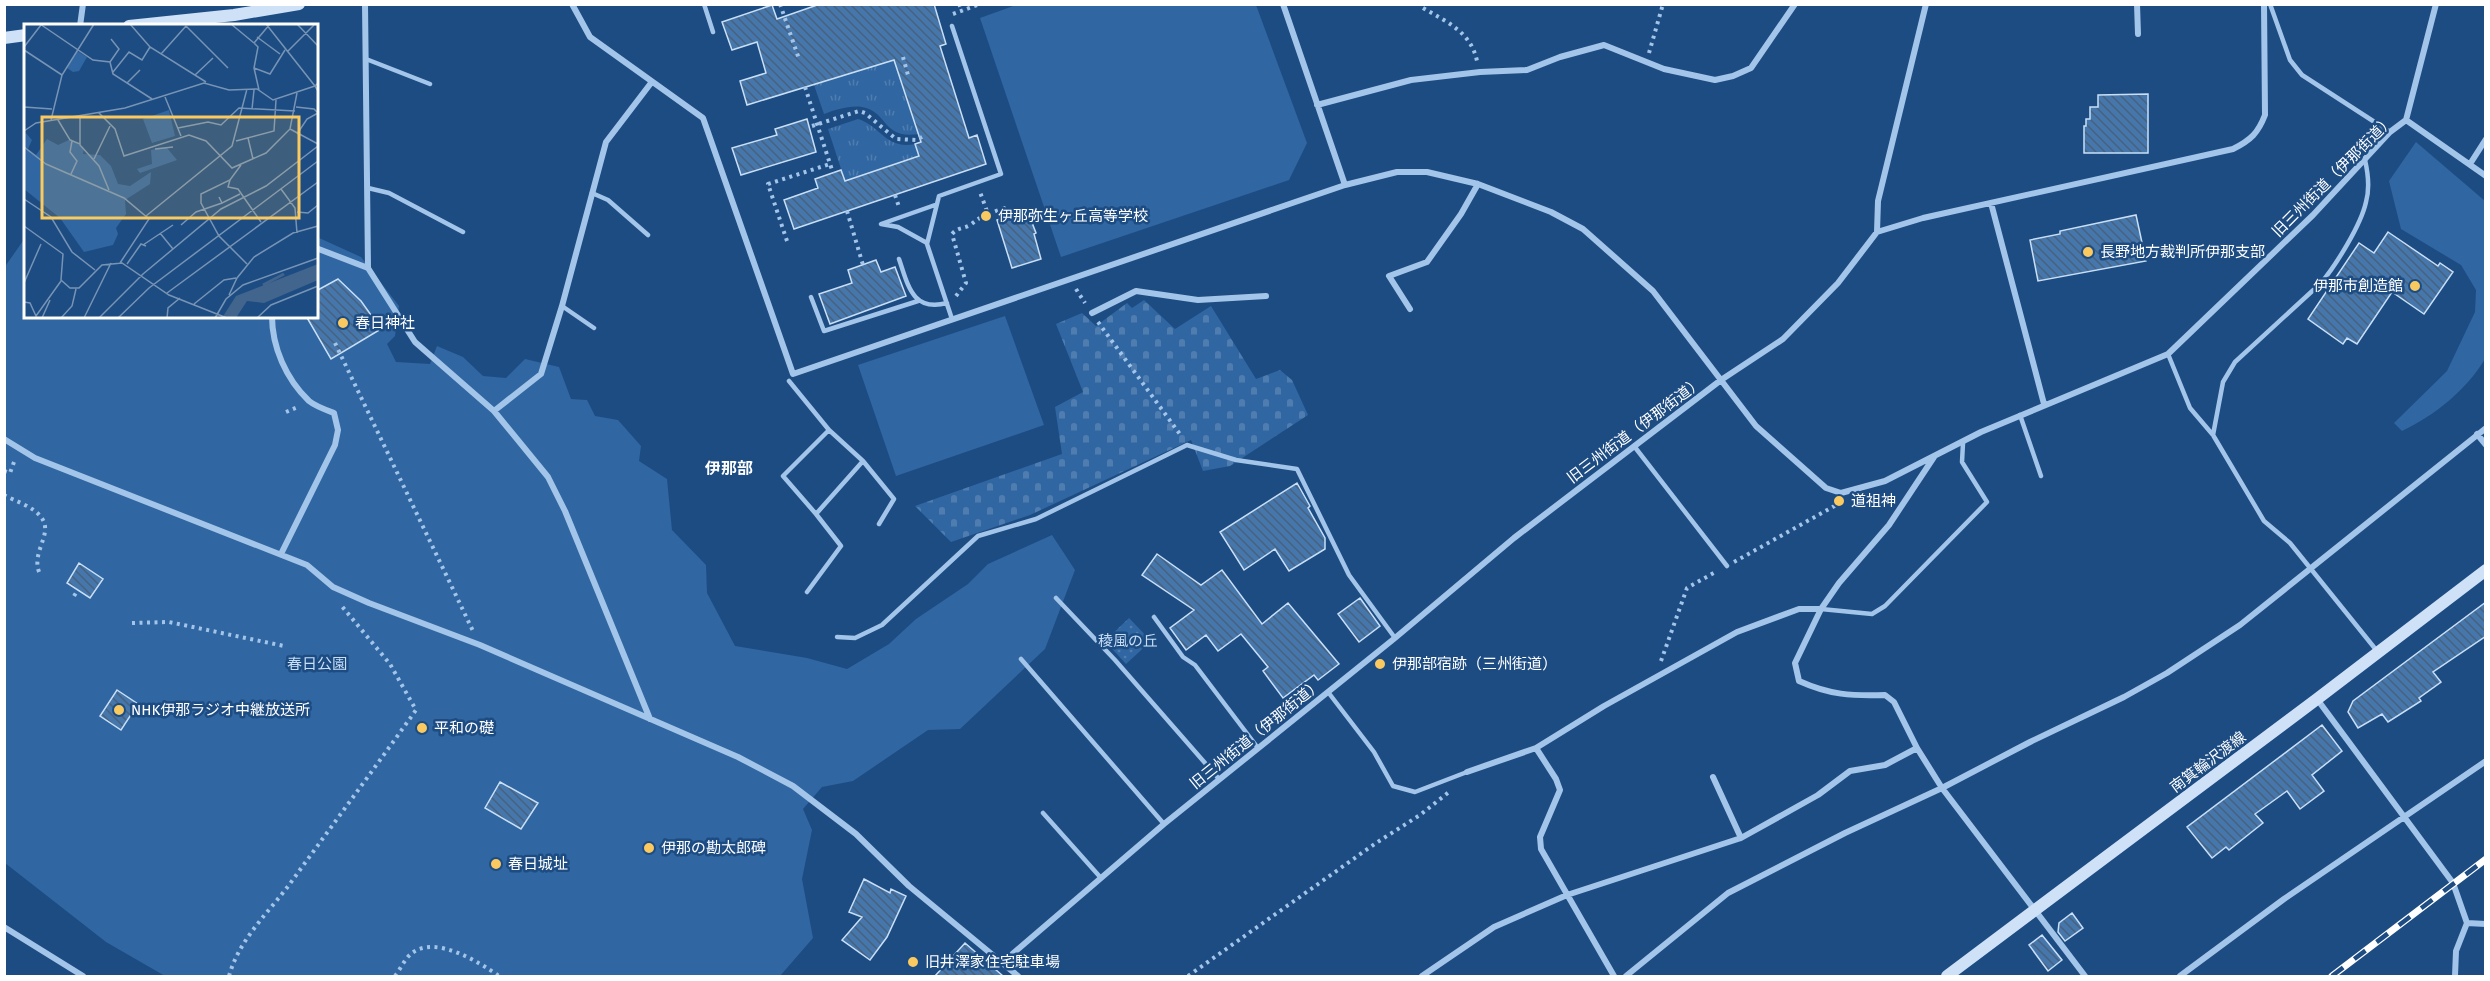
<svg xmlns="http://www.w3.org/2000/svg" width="2490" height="981" viewBox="0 0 2490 981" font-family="'Fira Sans','Noto Sans JP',sans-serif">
<defs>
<pattern id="grass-tufts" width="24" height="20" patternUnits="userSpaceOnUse" patternTransform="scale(1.5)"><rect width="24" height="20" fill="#3066a1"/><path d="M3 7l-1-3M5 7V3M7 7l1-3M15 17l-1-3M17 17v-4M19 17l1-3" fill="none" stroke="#4f7daf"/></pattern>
<pattern id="cemetery-stones" width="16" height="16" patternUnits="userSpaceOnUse" patternTransform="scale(1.5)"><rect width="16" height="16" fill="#3066a1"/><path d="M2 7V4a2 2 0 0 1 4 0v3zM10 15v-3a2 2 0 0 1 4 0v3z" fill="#4f7daf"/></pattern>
<pattern id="garden-dots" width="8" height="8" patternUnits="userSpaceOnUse" patternTransform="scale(1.5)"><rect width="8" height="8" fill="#3066a1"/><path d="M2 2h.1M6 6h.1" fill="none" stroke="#4f7daf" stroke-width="1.8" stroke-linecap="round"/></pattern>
<pattern id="building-back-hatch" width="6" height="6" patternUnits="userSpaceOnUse" patternTransform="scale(1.5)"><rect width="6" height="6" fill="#4576ac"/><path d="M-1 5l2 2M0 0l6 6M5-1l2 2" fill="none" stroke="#48617c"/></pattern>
</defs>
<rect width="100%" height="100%" fill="#1d4c83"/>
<path fill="url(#grass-tufts)" d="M896,59L919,134C882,140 888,111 862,107C850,105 835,110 824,114L814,85Z
M858,119C881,126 886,150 915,144L919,156L845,181L828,129Z"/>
<path fill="url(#cemetery-stones)" d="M1144,300L1175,329L1211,306L1256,379L1280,370L1292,380L1308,415L1230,466L1203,471L1191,440L1030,515L951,542L915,506L1062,454L1055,407L1083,392L1056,324L1082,313L1096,326L1127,303L1132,308Z"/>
<path fill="#3066a1" d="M1016,5H1256L1307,143L1289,180L1061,257L980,18Z
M2416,142L2485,201L2486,357C2468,389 2434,416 2402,431L2394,423L2447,371L2475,312L2476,290L2461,265L2401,229L2389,181Z
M317,237L361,257L399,306L395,336L387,344L396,362L430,364L437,346L463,357L483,376L506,378L525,359L559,367L571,399L587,400L595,416L618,420L641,446L639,461L667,479L672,530L706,565L707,593L735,646L807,658L847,669L889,644L916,619L968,584L988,564L1052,535L1075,570L1045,649L960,729L928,730L853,781L822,787L803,809L812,830L802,879L813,938L780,976H165L106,942L5,863L4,268L25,238L26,316H316Z
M1005,316L1044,425L896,476L858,365Z"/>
<path fill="url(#garden-dots)" d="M1129,618L1151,641L1126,664L1105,641Z"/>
<path fill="url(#building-back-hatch)" stroke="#c8dff7" stroke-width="1.5" d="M820,4H934L946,44L940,46L969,138L977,135L986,164L794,229L784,200L818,188L815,179L841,170L845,181L919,156L915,144L921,142L894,60L747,105L740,81L766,73L757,42L732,50L722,22L772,5L777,19Z
M2148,94V153H2084V126H2086V119H2090V107H2098V95Z
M807,119L816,152L741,175L732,148L777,135L775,129Z
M1027,210L1036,233L1034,234L1041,259L1012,268L997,220Z
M2136,215L2146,261L2038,281L2030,240L2060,234V231Z
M2388,232L2438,266L2440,263L2453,272L2424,314L2392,292L2357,344L2347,338L2343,344L2308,319L2359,243L2374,253Z
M876,260L881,272L895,267L906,296L830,324L819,294L852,283L848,270Z
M338,279L361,301L381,329L331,359L306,316H316V291Z
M1297,483L1310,506L1308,508L1325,538V549L1289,571L1275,549L1244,570L1220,532Z
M1157,554L1201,585L1222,570L1262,624L1288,603L1339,664L1318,680L1314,675L1283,698L1263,671L1268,667L1241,634L1218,651L1206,635L1186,650L1170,628L1194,610L1142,575Z
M79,563L103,579L90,598L67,583Z
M1360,598L1380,626L1359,642L1338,614Z
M2486,602V636L2433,672L2441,682L2419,698L2421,701L2388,722L2382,714L2358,728L2348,712L2353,701Z
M117,690L138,704L121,730L100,716Z
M2322,725L2342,751L2312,775L2324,791L2300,809L2287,791L2255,814L2263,823L2229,850L2226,847L2212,858L2187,827Z
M500,782L538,803L521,829L485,808Z
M864,879L890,893L891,889L906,896L887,937L870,960L842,940L862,917L849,912Z
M2072,913L2083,928L2065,941L2058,932L2059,923Z
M2042,935L2062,960L2048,971L2029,945Z
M965,943L1003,976H935Z"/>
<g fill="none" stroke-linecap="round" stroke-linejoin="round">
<path stroke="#a3c5ea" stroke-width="4" stroke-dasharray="3 4.5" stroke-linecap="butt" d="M780,4L799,59
M959,4L962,11
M1423,8C1447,22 1471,32 1477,61
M953,14L980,4
M1649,53L1663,4
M903,57L908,75
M805,87L833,173
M812,126L859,111L865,113L896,139L916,140L924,136
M895,195L899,207
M847,211L863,265
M988,214L1004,208L1005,211
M787,241L768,184L830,164
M1076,289L1085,303
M956,296L966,283L952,234C958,227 964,229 970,225C977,220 980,217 988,214L980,192
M1098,322L1182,437
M335,343L473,631
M286,412L298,407
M4,471L10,473L14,462
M4,495C15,501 34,507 41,517C55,534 28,554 41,576
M1734,562L1838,504
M74,596L78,590
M132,623L169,622L284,646
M1661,661L1687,588L1717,571
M229,976C239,940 267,914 289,885C331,827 374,769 416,710L390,664L340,604
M395,976C400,970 405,958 412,953C436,935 479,962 499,976
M1188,976L1376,843L1420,815L1449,792"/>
<path stroke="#a3c5ea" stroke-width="4.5" d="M704,4L713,32
M2270,4L2290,60L2302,75L2390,132
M952,26L1001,174L939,196L927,244L952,319
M366,59L430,84
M368,188L389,193L463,232
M592,193L608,200L648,235
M927,243L898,227L881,224L935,205
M899,259C908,285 912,312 947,303
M811,297L824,331L918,301
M562,306L594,328
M2168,354L2190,408L2213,435L2264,521L2290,543L2377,651
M789,381L829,430L863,461L894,499L879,524
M2020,415L2041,476
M829,430L783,476L816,514L863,461
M2213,435L2223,382L2235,362L2321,283C2336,265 2361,225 2366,202C2370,188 2368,173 2365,160
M1634,446L1727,566
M807,592L841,546L816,514
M1056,598L1115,660L1219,779
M1821,609L1872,614L1885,606L1987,502L1962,462L1963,443
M1154,617L1183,657L1195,665L1258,748
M837,637L855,638L882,625L978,536L1036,519L1187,445L1236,460L1297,469L1349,575L1395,638
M1021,659L1164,824
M1328,692L1374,752L1393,786L1415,792L1467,772
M1043,813L1101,878"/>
<path stroke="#a3c5ea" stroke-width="6" d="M365,4L368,268L415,342L494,411L548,477L565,511L650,719
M572,4L590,37L703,118L793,374L1345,185L1397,172H1427L1478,184L1551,212L1583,229L1653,291L1756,426L1826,488L1841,493L1885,481L1981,432L2168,354L2313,215L2390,132L2406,120
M1283,4L1345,185
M2137,4L2138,34
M80,26L83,4
M1317,105L1411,80L1480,72L1527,70L1560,57L1604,45L1664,69L1715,80L1733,76L1751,68L1795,4
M2406,120L2436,4
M2406,120L2486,176
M2470,164L2486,139
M1991,203L2044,404
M1877,232L1878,201L1926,4
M316,248L368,268
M1410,309L1389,276L1427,262L1461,214L1478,184
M1092,313L1136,291L1198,300L1266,296
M272,316C272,347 286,379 309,401C315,406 326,410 334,413L338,430L335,445L281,554
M494,411L541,374L562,306L606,142L651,83
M2477,434L2486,445
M4,439L35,458L307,565L333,587L369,603L480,645L738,757L793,786L856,834L909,886L1018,976
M1821,609L1795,663L1799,681C1830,695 1851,696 1885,695L1894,702L1917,748L1942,788L2085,976
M2317,699L2453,883L2467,923L2456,951L2455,976
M1467,772L1536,748
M1741,838L1818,795L1850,771L1885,765L1917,748
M2467,923L2486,924
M4,927L83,976
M1003,962L1164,824L1395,638L1514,538L1721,380L1783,339L1838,283L1877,232L1923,218L2233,149C2251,140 2258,133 2265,115L2264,4
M1422,976L1494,927L1567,895L1741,838L1713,777
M1614,976L1541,849L1540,837L1560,790L1556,779L1536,748L1604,706L1737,632L1799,609H1821L1839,583L1889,525L1934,457
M1626,976L1728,893L1845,833L1942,788L2030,742L2124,697L2167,673L2240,625L2486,428
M2180,976L2284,899L2486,761"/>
<path stroke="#cfe1f7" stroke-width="12" d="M129,26L234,15L299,4
M4,38L26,35
M1947,976L2317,699L2486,570"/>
<g stroke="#fff" stroke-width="7">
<path id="rail" d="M2332,976L2486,859"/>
</g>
<use href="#rail" stroke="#1d4c83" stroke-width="4.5" stroke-dasharray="14" stroke-linecap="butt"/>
</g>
<g fill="#faca61" stroke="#1d4c83" stroke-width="2">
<circle cx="986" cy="216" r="6"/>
<circle cx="2088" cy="252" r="6"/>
<circle cx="2415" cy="286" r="6"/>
<circle cx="343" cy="323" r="6"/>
<circle cx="1839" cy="501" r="6"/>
<circle cx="1380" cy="664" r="6"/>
<circle cx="119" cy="710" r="6"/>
<circle cx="422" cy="728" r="6"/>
<circle cx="649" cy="848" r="6"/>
<circle cx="496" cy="864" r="6"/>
<circle cx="913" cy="962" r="6"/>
</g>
<g text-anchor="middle" stroke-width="5" stroke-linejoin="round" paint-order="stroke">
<g font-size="15" fill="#fff" stroke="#1d4c83">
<text transform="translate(2333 176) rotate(-45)" y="5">旧三州街道（伊那街道）</text>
<text transform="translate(1635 430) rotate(-37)" y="5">旧三州街道（伊那街道）</text>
<text transform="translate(1256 734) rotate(-39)" y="5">旧三州街道（伊那街道）</text>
<text transform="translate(2208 762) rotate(-37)" y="5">南箕輪沢渡線</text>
</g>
<g font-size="15" fill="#fff" stroke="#1d4c83" text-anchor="start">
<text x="998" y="221">伊那弥生ヶ丘高等学校</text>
<text x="2100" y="257">長野地方裁判所伊那支部</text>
<text x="2403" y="291" text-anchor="end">伊那市創造館</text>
<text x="355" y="328">春日神社</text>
<text x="1851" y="506">道祖神</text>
<text x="1392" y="669">伊那部宿跡（三州街道）</text>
<text x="131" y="715">NHK伊那ラジオ中継放送所</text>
<text x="434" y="733">平和の礎</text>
<text x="661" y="853">伊那の勘太郎碑</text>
<text x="508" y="869">春日城址</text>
<text x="925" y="967">旧井澤家住宅駐車場</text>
</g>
<g font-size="15" fill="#c8dff7" stroke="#1d4c83">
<text x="1128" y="646">稜風の丘</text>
<text x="317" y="669">春日公園</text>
</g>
<g font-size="16" font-weight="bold" fill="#fff" stroke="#1d4c83">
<text x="729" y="474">伊那部</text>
</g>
</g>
<g transform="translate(24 24)">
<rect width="294" height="294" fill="#1d4c83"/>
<path d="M136,124H143L153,136L116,149L113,145L128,140L127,126Z" fill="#3066a1"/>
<path d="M53,27L63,33L55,47L49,48L43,44ZM145,86L151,112L128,119L119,95ZM1,108L8,116L4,125L12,131L23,115L34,121L47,115L60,124L59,130L76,131L87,142L94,160L106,162L127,148L126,160L101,176L102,190L92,204L94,210L89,221L60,228L36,194L0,165Z" fill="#3066a1"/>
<path d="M294,240V256L240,279L223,277L212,294H198L212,272Z" fill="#42658d"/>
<path fill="none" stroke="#42658d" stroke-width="3" d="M239,261L260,250"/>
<path fill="none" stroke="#7794b5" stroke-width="1.5" d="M16,0L69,36L86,38L89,50L128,75M106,0L126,23L182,58M207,0L230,19M242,0L291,62L294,59M273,0L294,22M162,2L204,44M233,13L256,30M230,19L234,23L230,44L235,66M230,19L246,0M0,23L17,1M0,26L38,51M263,28L290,1M137,30L162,2M86,38L95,25L87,15M230,44L246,50L261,26M89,48L105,28L118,36L126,23M171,51L189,34M103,59L116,46M141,73L157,112M0,83L28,85M272,83L290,85L294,89M228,85L230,66M75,89L91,105L100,132L165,111L182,117L208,144L242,129L266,105L273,69M56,92V121L75,142L85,166M27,96L38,51L70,0M34,96L46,116L56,120M154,104L184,98L197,101L215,84L271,87M266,105L294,120M0,107L12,99L101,84L180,59L205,66L233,65L249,76L291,62L294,67M273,110L283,95L294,89M224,114L229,135M212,117L250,107L252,76M0,123L22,140L100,174L125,195L96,239M131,125L149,123M70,135L86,102M217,141L206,156L177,170V179L195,212L223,240M47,150L53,137L46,128L48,117M206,156L204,163L214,165L237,198M257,165L271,184L273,209M0,175L27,193L48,228L71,246M198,179L216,170M273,188L284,189L294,181M122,192L208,122L223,65M157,201L172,188L198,179L195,173M0,202L39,230L37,256L46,264H55L78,241L98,239L145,271L203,294M136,209L149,225M119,221L149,201M103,240L117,220L122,222M0,259L17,220M143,269L294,158M205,271L213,254L230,233L269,209L294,202M0,278L6,279L12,292L37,257M170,280L200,256L212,254M18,294L26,276M37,294L48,282L52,265M60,294L87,239M75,294L119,250L197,185L242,162L294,122M94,294L125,264L294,137M143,294L144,284L156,274M191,294L202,275L219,261L294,234M233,294L247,281L294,262"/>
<path fill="#faca61" fill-opacity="0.15" stroke="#faca61" stroke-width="3" d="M18,93H275V194H18Z"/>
<rect width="294" height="294" fill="none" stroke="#fff" stroke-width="3"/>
</g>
<rect width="2490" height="981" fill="none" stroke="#ffffff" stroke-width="12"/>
</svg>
